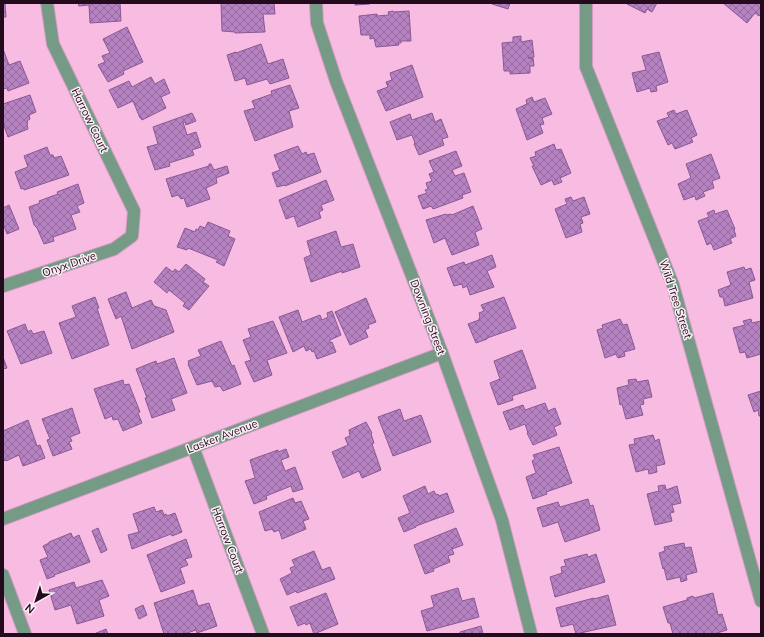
<svg xmlns="http://www.w3.org/2000/svg" width="764" height="637" viewBox="0 0 764 637" font-family="Mulish,sans-serif">
<defs>
<pattern id="building-cross-hatch" width="8" height="8" patternUnits="userSpaceOnUse"><rect width="8" height="8" fill="#b682c2"/><path d="M0 0l8 8M0 8l8-8" fill="none" stroke="#94699d"/></pattern>
</defs>
<rect width="100%" height="100%" fill="#f8bce3"/>
<path fill="url(#building-cross-hatch)" stroke="#895894" d="M3,3H5L6,17H3Z
M78,3H120L121,21L90,23L89,5L79,6Z
M221,3H274L275,14H263L265,32L235,33V32L222,31Z
M355,3H370V4L355,5Z
M492,3H510L508,9L492,4Z
M628,3H657L652,12L647,9L645,13L627,4Z
M723,3H761L760,8L761,9V14L759,16L755,13L747,23Z
M393,11V12L409,11L411,41H401V43H398L399,45L376,47L374,38L370,39V35H361L359,16L377,14V16L389,15L388,12Z
M127,27L143,62L123,71L124,74L108,82L98,65L105,62L102,56L110,53L103,39Z
M521,36V42L532,40L534,57L528,58H533L534,66H530V73L510,74V71H504L502,43L513,42V37Z
M261,44L268,64L283,59L289,78L270,84L267,79L247,85L245,78L235,81L227,55L236,52V53Z
M3,49L9,65L20,61L29,83L8,91L7,88L3,89Z
M659,52L668,82L656,86L657,91L651,92L650,88L637,92L632,73L646,70L642,56Z
M412,65L423,97L386,111L377,91L388,87L386,82L392,80L390,73Z
M151,77L155,84L164,79L170,93L161,97L166,108L142,120L141,118H140L133,101L118,108L109,90L129,81L132,87Z
M290,85L299,108L289,111L293,127L255,141L244,111L255,108L252,101L272,94L271,91Z
M30,95L36,112L29,115L30,119L27,121L28,123L27,124L28,129L8,137L3,123V104Z
M532,97L534,102L545,98L552,114L542,118L544,124L540,125L543,133L527,140L516,109L527,104L526,100Z
M674,110L676,114L687,110L697,135L691,138L693,142L675,149L672,143L668,145L657,121L669,117L667,113Z
M192,113L196,121L186,125L185,122H183L187,135L196,132L201,147L192,150L194,155L169,163L170,166L155,170L147,147L158,144L153,127Z
M432,113L435,122L441,119L448,137L442,139L444,145L419,155L414,144L415,143L412,135L397,140L390,122L410,114L412,120Z
M554,144L556,150L561,149L571,173L560,178L562,182L554,185L552,180L541,185L532,166H534L530,158L536,156L535,152Z
M298,146L302,154L306,152L307,155L314,153L321,172L285,186V185L277,187L272,173L280,170L274,155Z
M47,147L50,155H53L54,158L61,156L69,175L24,190V188L21,189L15,172L28,167L24,156Z
M456,151L462,166L452,170L455,176L464,173L471,192L462,195L463,198L433,209L431,206L423,209L418,196L427,193L425,190L428,189L426,183L432,181L429,174L434,172L429,161Z
M711,154L720,178L712,181L714,188L703,192L705,196L696,200L695,196L684,200L678,184L691,178L686,164Z
M209,164H211L214,170L227,166L229,173L216,178L217,183L206,188L210,199L187,207L184,198L181,199L178,195L172,197L166,179L209,166Z
M326,180L334,200L321,205L323,210L319,212L321,218L298,227L294,216L286,219L279,200Z
M78,184L84,203L77,206L80,212L71,215L76,229L53,237L54,241L44,244L37,228L34,225L29,207L40,203L39,201L58,194L57,192Z
M571,197L573,201L584,197L590,214L581,217L583,223L580,224L582,232L566,238L555,209L567,204L565,199Z
M9,205L19,229L7,234L3,223V208Z
M473,206L482,229L475,232L479,245L452,255L445,238L434,243L426,220L446,214L447,215L451,214L452,215Z
M714,210L715,214L727,210L735,229L734,230L736,236L730,239L732,243L714,250L711,243L707,245L698,221L709,217L707,213Z
M208,222L230,231L228,236L235,239L224,266L216,262L218,260L188,248L187,250L177,247L185,228L195,232L196,229L198,230L200,226L205,228Z
M336,231L341,247L353,244L360,267L342,273V271L311,282L304,258L311,255L307,241Z
M492,255L496,267L487,271L494,287L470,295L467,286L463,288L462,284L454,286L447,268L464,262L465,265Z
M186,264L205,279L203,282L209,286L189,310L183,306L185,303L169,290L167,293L154,282L166,267L173,272L175,269L179,272Z
M744,267L745,270L751,268L755,280L749,282L753,298L725,306L723,297H720L718,290L731,285L727,272Z
M126,292L132,308L151,300L154,306L166,310L174,332L132,349L121,316L116,319L108,299Z
M95,297L99,308H97L109,345L72,359L59,323L76,317L72,306Z
M504,297L516,328L487,338V339L476,343L468,324L479,320V318H480L479,313L484,311L481,305Z
M366,298L376,322L368,325L369,328L365,330L368,337L350,345L335,312Z
M298,310L302,322L320,315L322,320L328,317L327,313L332,311L341,335L330,340V343L332,342L336,352L317,359L314,351L312,352L311,349L306,351L304,346L293,352L279,317Z
M620,319L623,325L627,324L635,349L624,352L625,356L618,358L616,354L605,358L597,330L603,328L602,325Z
M751,319L752,323L761,321V354L747,358L745,352L740,353L733,328L745,325L743,321Z
M273,321L287,353L267,360L272,375L254,382L245,362L251,360L243,340L251,337L248,329Z
M25,324L28,332L31,330L33,334L44,331L52,353L21,364L7,331Z
M221,341L232,366L234,365L241,384L223,391L220,386L215,387L212,381L197,385L188,364L189,363L188,361L201,356L198,350Z
M522,350L536,388L512,396L513,400L498,405L490,383L500,379L494,361Z
M3,357L7,368L3,369Z
M174,358L187,393L171,399L175,410L152,418L145,398H147L136,369L156,361L157,364Z
M636,379L637,382L648,380L652,397L643,399L644,404L640,405L643,415L626,419L622,404L620,405L617,388L629,385L628,380Z
M123,380L124,385L129,384L140,412L138,413L142,423L123,431L118,419L113,420L112,416L105,419L94,389Z
M761,391V416H759L758,410L754,412L748,395Z
M545,403L548,411L555,408L561,424L554,427L557,435L533,445L527,433H528L525,424L510,430L503,412L523,405L525,410Z
M72,408L80,433L70,437L72,441L69,442L72,449L53,456L47,440L50,439L42,419Z
M400,409L404,421L421,415L431,442L393,456L378,417Z
M28,420L37,446L40,445L45,458L23,466L19,455L6,461V460L3,461V431Z
M366,422L372,433L371,434L374,443L372,444L381,470L362,478L359,471L343,478L332,452L348,445L345,438L350,436L349,430Z
M653,435L655,441L659,439L665,464L656,466L657,472L649,474L648,469L636,472L629,445L635,444L634,439Z
M559,447L572,483L546,492L547,494L533,499L526,477L536,473L532,461L535,459L533,455Z
M286,449L289,457L281,460L285,471L295,467L303,489L293,492L291,486L266,496L267,499L254,504L245,481L255,478L250,460L278,450V452Z
M665,485L666,490L677,486L681,503L672,505L674,512L670,513L672,521L655,525L647,494L659,491L658,486Z
M425,486L428,494L434,491L436,495L438,494L439,496L447,493L454,512L416,526V527L404,532L398,518L410,513L403,496Z
M293,498L295,503L301,501L309,519L303,521L306,529L282,539L279,530L274,532L272,529L265,531L259,512Z
M588,499L590,506L593,505L600,530L565,542L558,522L543,527L537,508L558,502L560,507Z
M154,507L156,512L162,510L164,515L166,514L167,516L175,513L182,532L172,536L171,534L132,549L128,535L139,532L133,514Z
M98,528L107,550L101,553L92,531Z
M456,528L463,545L452,549L454,554L448,556L450,562L433,569L434,571L425,574L414,545Z
M71,533L73,538L79,535L90,562L54,575L55,576L47,579L40,560L48,557L43,546L49,543V542Z
M186,539L192,557L185,559L188,565L180,568L185,583L161,592L147,555Z
M684,543L685,548L691,547L697,572L686,575L687,580L681,582L680,577L667,580L664,568L663,569L659,553L665,551L664,547Z
M314,551L322,570L330,567L335,579L297,593L296,591L287,595L280,579L292,573L290,568L295,566L292,560Z
M587,554L588,557L596,554L605,582L555,597L550,577L562,573L561,567L566,566L564,560Z
M102,580L109,596L99,600L104,616L77,624L71,605L55,610L49,590L74,582L76,588Z
M458,588L462,601L474,598L479,617L427,631L421,611L434,607L431,596Z
M193,590L198,606L209,603L217,626L197,633L196,630L184,634H164L154,603Z
M326,593L338,624L314,634L310,623L306,625L305,623L298,626L290,607Z
M713,593L718,615L722,614L727,630L714,634H673L670,623H668L663,607L687,600V598L693,596L694,598Z
M608,595L616,625L576,634L573,624L561,627L556,608L594,598V599Z
M143,605L147,615L139,619L135,609Z
M481,626L483,634H460V632Z
M106,629L108,634H94Z"/>
<g fill="none" stroke-linecap="round" stroke-linejoin="round">
<g stroke="#d29cbf" stroke-width="14">
<path id="street" d="M316,3L317,23L336,81L442,353L502,520L531,634
M586,3V67L673,285L761,601
M3,286L114,249L132,236L134,211L53,44L47,3
M193,447L263,634
M3,519L442,353
M3,575L25,634"/>
</g>
<use href="#street" stroke="#759a85" stroke-width="12"/>
</g>
<g text-anchor="middle" stroke-width="3" stroke-linejoin="round" paint-order="stroke">
<g font-size="11" fill="#240a1d" stroke="#fdedf6">
<text transform="translate(90 120) rotate(64)" y="4">Harrow Court</text>
<text transform="translate(69 264) rotate(-19)" y="4">Onyx Drive</text>
<text transform="translate(676 299) rotate(72)" y="4">Wild Tree Street</text>
<text transform="translate(428 317) rotate(69)" y="4">Downing Street</text>
<text transform="translate(222 436) rotate(-21)" y="4">Lasker Avenue</text>
<text transform="translate(228 540) rotate(69)" y="4">Harrow Court</text>
</g>
</g>
<rect width="764" height="637" fill="none" stroke="#240a1d" stroke-width="8"/>
<g transform="translate(36 601) rotate(219)" stroke="#fdedf6" stroke-width="3" paint-order="stroke">
<path d="M0-3L7 15L0 10L-7 15Z" fill="#240a1d"/>
<text y="-6" font-size="11" font-weight="bold" text-anchor="middle" fill="#240a1d">N</text>
</g>
</svg>
